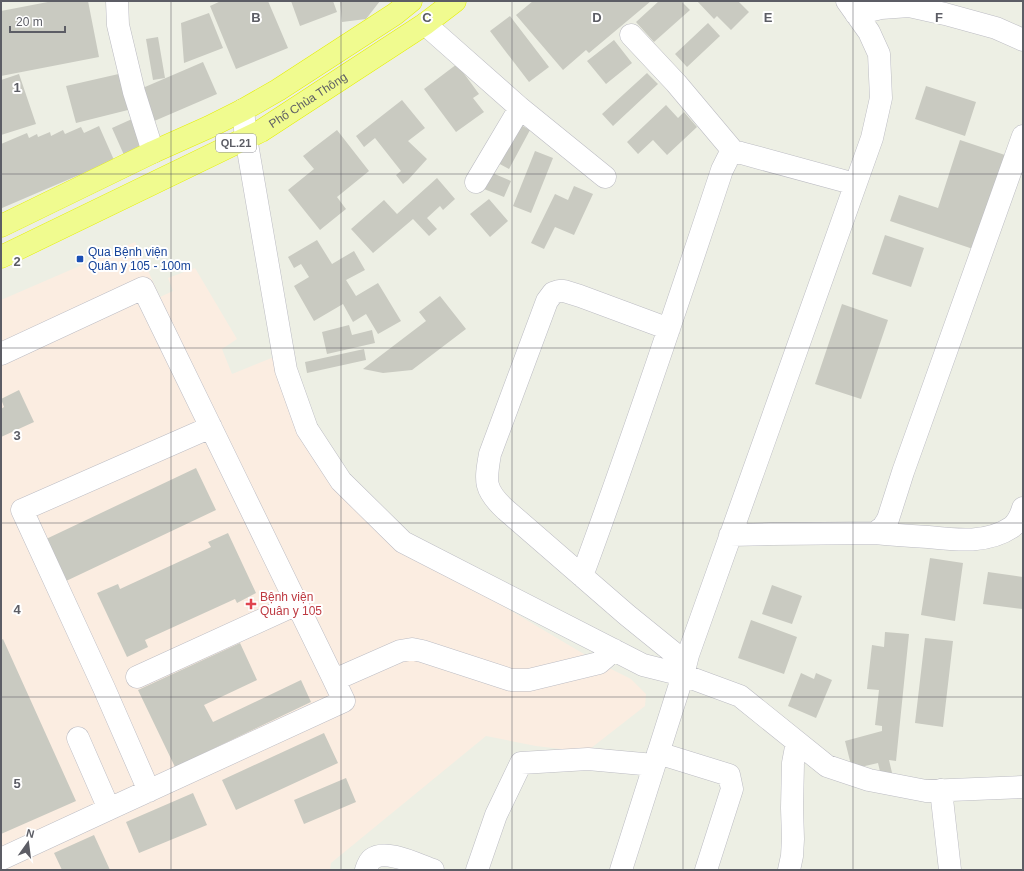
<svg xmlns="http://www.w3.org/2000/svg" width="1024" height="871" viewBox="0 0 1024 871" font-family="Helvetica,sans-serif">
<rect width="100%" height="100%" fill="#edefe4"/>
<path fill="#fbede1" d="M135,242L160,297L173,291L168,278L195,268L237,339L222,349L232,374L279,355L304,431L402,546L599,663L631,679L646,694L645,706L586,752L536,746L486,736L331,863L330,870H1V300Z"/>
<path fill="#c9cac1" d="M53,1H88L99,57L1,76V11Z
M221,1H268L288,48L236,69L210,6Z
M291,1H333L337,12L300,26Z
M340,1H380L366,19L342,22Z
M533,1H651L589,53L586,50L563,70L516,15Z
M659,1H681L690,10L654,42L636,22Z
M697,1H738L749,12L731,30L717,16L714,19Z
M209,13L223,48L184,63L181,23Z
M510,16L549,67L529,82L490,31Z
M708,23L720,36L687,67L675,54Z
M158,37L165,78L153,80L146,39Z
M614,40L632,63L606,84L587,61Z
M203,62L217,94L152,122L138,90Z
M457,64L479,94L473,98L484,112L456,132L424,89Z
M123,73L132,109L76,123L66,86Z
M647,73L658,84L613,126L602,114Z
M19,74L36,124L1,135V80Z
M926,86L976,102L965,136L915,119Z
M402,100L425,128L408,141L427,159L408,180L403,184L396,175L401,171L375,138L364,147L356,136Z
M666,105L678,118L684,112L697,127L667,155L653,140L638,154L627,142Z
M132,119L144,146L124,155L112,128Z
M517,123L530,130L509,169L496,162Z
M99,126L114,160L2,208L1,205V144L27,133L29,138L37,134L38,137L50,132L51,136L63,130L65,134L81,127L84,133Z
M337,130L369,171L337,197L346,209L320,230L288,190L314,169L303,156Z
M960,140L1005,155L973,249L890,221L899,195L938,208Z
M535,151L553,158L531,213L513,206Z
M490,172L511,181L504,197L484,189Z
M437,178L455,199L443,210L440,206L427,218L437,229L429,236L413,219L373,253L351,229L384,200L397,214Z
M574,186L593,194L574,235L555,227L544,249L531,243L555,194L568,200Z
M489,199L508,221L490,237L470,214Z
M885,235L924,248L911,287L872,274Z
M317,240L332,264L354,251L365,270L346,280L356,296L378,283L401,321L378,334L366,314L353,322L343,304L314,321L294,286L309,277L301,264L294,268L288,257Z
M440,296L466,329L412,370L383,373L363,369L426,321L419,312Z
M842,304L888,320L861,399L815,384Z
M349,325L352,335L372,330L375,343L327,354L322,332Z
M364,349L366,360L307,373L305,362Z
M19,390L34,422L1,437V409L4,407L1,399Z
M196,468L216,510L64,582L44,540Z
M228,533L256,593L237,603L235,599L145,640L148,647L127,657L97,593L118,584L120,589L211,547L208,542Z
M930,558L963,563L955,621L921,615Z
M988,572L1023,577V609L983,604Z
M772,585L802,596L792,624L762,614Z
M751,620L797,637L784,674L738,658Z
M885,632L909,634L896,761L889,760L893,777L882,780L878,763L852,769L845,741L882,731V726L875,725L879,690L867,689L872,645L884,647Z
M925,638L953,641L943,727L915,723Z
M3,639L76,801L1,834V640Z
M240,643L257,680L204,705L213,722L301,680L311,702L175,767L138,690Z
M801,673L814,679L816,673L832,680L816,718L788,706Z
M324,733L338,763L236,810L222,780Z
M346,778L356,802L304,824L294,800Z
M193,793L207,825L139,853L126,822Z
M94,835L110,870H62L54,853Z"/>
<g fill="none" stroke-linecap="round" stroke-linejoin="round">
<g stroke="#bcbcc3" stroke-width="23">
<path id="minor" d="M117,1L118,25L134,92L153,152
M856,14L881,8L909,6L945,14L996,28L1023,40
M425,24L520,108L605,177
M631,35L676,83L734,152
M243,110L246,138L286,370L307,429L341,481L403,542L643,665L683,675L740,696L827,766L869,780L926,791L1023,787
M476,182L520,108
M669,329L580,296L564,291H559L553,293L547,301L490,454C485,482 484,490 506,510L627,615L685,662
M1,354L143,288L334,680L400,651L412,649L422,651L511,680H529L599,663L614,650
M875,533C893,535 910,536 928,537C956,540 987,544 1012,527C1018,522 1021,515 1023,508
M730,535L771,534L875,533L883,527L888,519L903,472L1023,136
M582,576C632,441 677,306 722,170L728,158L734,152L741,153L855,184
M137,677L297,604
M658,753L729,775L732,789L706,870
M941,790L950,870
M149,791L104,688L22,510L211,427
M109,809L344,701L334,680
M1,859L109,809L78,738
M366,870C367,867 369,861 372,859C386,848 418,865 433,870
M477,870L496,815L521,763L588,759L654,765
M621,870L683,675L688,655L872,138L881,98L879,54L869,32L847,1
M789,870L792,856L793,839L792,808L793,763L797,742"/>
</g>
<g stroke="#e5f003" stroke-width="23">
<g id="highway">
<path d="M1,226L153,152L209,127L243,110L278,90L395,14L411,1"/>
<path id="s1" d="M1,257L261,131L425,24L455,1"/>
</g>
</g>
<use href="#minor" stroke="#fff" stroke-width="22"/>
<use href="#highway" stroke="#f0fb8f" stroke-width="22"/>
</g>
<path fill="none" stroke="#5c5d65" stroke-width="1" stroke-opacity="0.55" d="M171,1V870M341,1V870M512,1V870M683,1V870M853,1V870M1,174H1023M1,348H1023M1,523H1023M1,697H1023"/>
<rect fill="#1a4fb4" stroke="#fff" stroke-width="1.5" x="76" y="255" width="8" height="8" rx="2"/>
<path fill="#e0444e" stroke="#fff" stroke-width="1.5" d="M249 598h4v4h4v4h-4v4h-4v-4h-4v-4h4z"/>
<g text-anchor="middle" stroke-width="4" stroke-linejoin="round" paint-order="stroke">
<rect fill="#fff" stroke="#8d8e93" stroke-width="1" x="216" y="134" width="40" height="18" rx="3"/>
<g font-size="11" font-weight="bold" fill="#5c5d65">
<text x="236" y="147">QL.21</text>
</g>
<g font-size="12" fill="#5c5d65" stroke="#fff">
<text dy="4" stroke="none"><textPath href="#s1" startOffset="345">Phố Chùa Thông</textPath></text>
</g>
<g font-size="12" fill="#164399" stroke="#fff" text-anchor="start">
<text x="88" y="256">Qua Bệnh viện<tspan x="88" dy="14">Quân y 105 - 100m</tspan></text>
</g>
<g font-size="12" fill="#be3a42" stroke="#fff" text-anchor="start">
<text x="260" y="601">Bệnh viện<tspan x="260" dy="14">Quân y 105</tspan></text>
</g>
</g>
<g font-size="13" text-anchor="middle" font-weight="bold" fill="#5c5d65" stroke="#fff" stroke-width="4" stroke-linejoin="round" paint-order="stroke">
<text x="256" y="22">B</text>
<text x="427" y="22">C</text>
<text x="597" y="22">D</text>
<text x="768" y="22">E</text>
<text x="939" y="22">F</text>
<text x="17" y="92">1</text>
<text x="17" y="266">2</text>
<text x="17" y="440">3</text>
<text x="17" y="614">4</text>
<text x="17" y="788">5</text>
</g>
<rect width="1024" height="871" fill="none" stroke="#5c5d65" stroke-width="4"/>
<g transform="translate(28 843) rotate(14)" stroke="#ffffff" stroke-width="3" paint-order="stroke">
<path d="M0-3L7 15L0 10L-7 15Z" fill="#5c5d65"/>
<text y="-6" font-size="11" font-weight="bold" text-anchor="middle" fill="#5c5d65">N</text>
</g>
<path d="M10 26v6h55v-6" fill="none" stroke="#5c5d65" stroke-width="2"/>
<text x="16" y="26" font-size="12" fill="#5c5d65" stroke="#ffffff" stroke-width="3" paint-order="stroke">20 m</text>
</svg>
